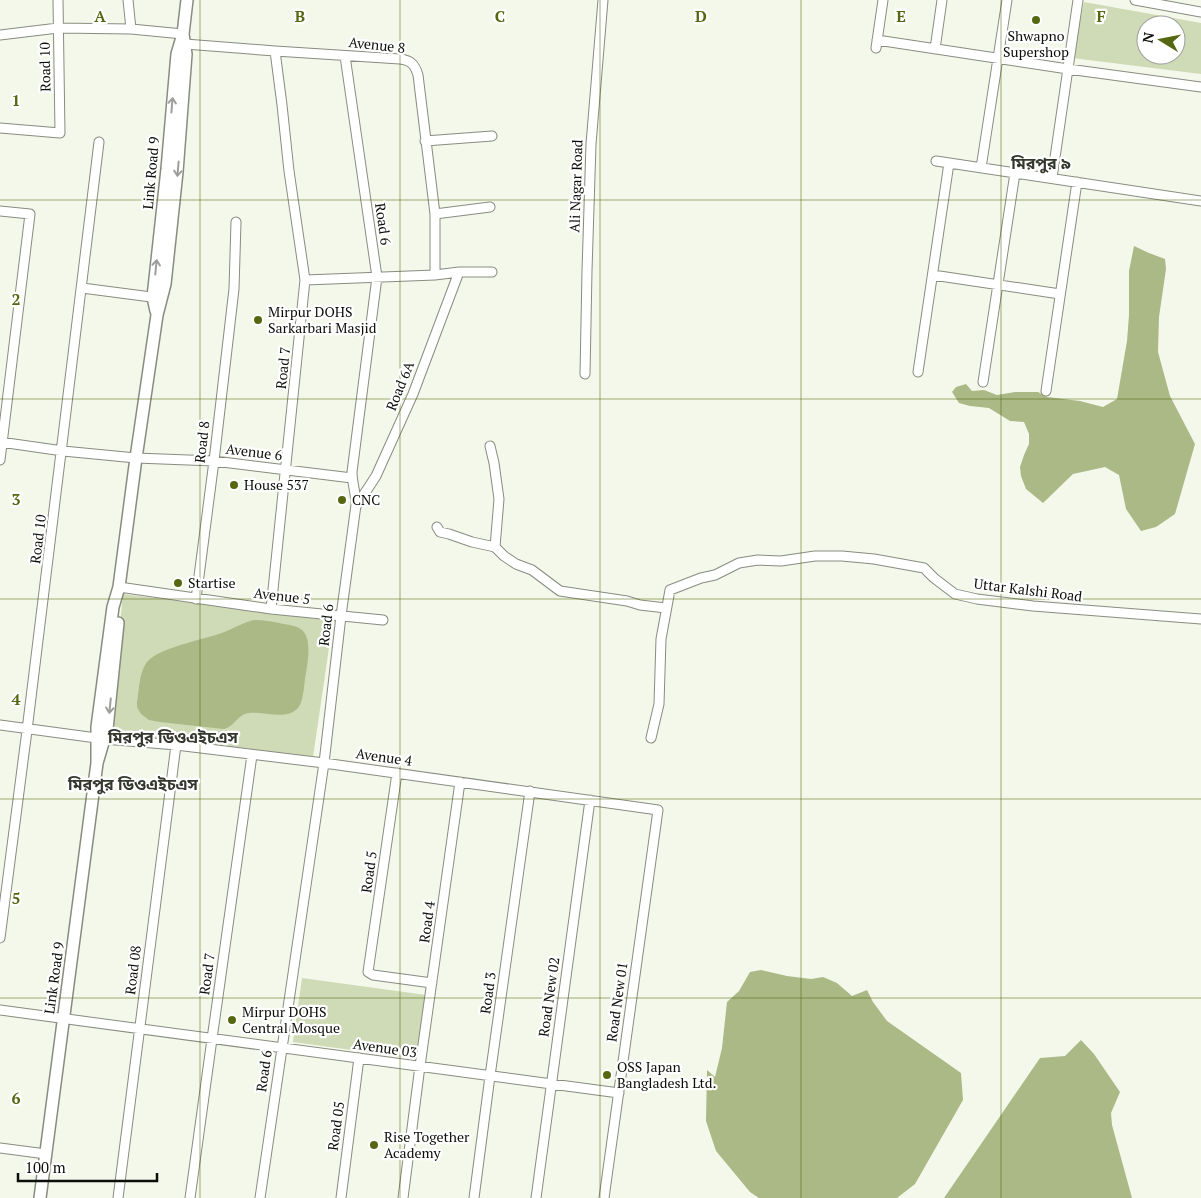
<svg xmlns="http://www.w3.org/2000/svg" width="1201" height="1198" viewBox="0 0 1201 1198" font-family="'PT Serif','Noto Sans Bengali',serif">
<rect width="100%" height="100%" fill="#f4f8eb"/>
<path fill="#cfdab6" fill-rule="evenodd" d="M1084,2L1201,23V74L1072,58ZM1146,25H1176V55H1146Z
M123,594L333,621L313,757L109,736Z
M302,978L426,995L417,1059L293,1042Z"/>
<path fill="#aab986" d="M1134,246L1149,253L1165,259L1166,269L1159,317L1158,352L1170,396L1195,444L1175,514L1156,527L1141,531L1126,509L1119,475L1105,467L1073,474L1043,503L1026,489L1021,476L1020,467L1024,455L1029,444V434L1024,422L1010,421L989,408L970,406L959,403L952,392L956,387L966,384L972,391L984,390L997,395L1015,392H1038L1047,397L1080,401L1103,407L1117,399L1127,341L1129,315V271Z
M254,620C264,620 274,622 284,624C290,625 297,626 302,630C313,639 307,666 305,679C304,686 303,703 298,708C286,721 264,711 249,713C238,714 235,726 224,729L160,722L149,720L141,714L137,707V702C139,691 139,675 145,665C154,648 203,640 222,633C232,629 242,623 254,620Z
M761,970L787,976L811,979L823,977L837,983L852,996L867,990L873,1002L887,1021L961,1073L963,1100L915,1184L897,1198H759L750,1192L716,1151L706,1121L707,1070L715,1077L722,1048L727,1002L739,991L750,972Z
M1081,1040L1094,1054L1120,1092L1111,1113L1112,1125L1132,1198H944L1040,1058L1065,1056Z"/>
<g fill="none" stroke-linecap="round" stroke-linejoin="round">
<g stroke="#888c80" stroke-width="11">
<path id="minor" d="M128,0L131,29L183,34
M1135,0L1201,12
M0,35L58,28L131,29
M877,40L1068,69L1201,87
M185,44L275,51L400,59C411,60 415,65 418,75L435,214V275
M876,48L883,0
M935,49L942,0
M0,128L60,133L58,0
M425,141L492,136
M936,161L1201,201
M981,168L1007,0
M1052,178L1078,0
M0,211L30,214L0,460
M435,214L490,207
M933,275L1060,294
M305,280L435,275L459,272H492
M82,288L159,298
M918,372L949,163
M585,374L587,271L591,144L603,0
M983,382L1015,173
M1046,391L1077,182
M0,442L63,451L136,458L214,461L352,478
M490,446L494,463L499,499L495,547L504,556L516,564L532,570L560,591L627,601L640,605L666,608
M357,505L376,476L413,394L459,272
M437,527L440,532L449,534L472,542L495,547
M119,587L271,609L383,620
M196,599L214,461L234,289L236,222
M271,609L305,280L289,171L282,105L275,51
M0,725L104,739L176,745L324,763L658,810L604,1198
M651,738L659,704L661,639L670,590L701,578L715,575L739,563L758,560L781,561L815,556H842L874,559L924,568L934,578L955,594L977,599L1033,606L1201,619
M397,773L368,972L373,975L432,983
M0,938C35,673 68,408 99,142
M0,1010L619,1093
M0,1148L46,1154
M118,1198L176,745
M190,1198L212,1039L252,755
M260,1198L324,763L341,616L356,505C356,493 352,483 352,472L377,277L345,56
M341,1198L359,1058
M403,1198L420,1066L460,782
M474,1198L490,1076L530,791
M536,1198L590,800"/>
</g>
<g stroke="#888c80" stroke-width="14">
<path id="major" d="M156,311L153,297L167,169L177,54L183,34L187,0
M97,763V727L113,607L119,587L136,458L157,315L165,284L177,172L186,54L183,34
M40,1198L97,763L107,729L118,623"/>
</g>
<use href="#minor" stroke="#fff" stroke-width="9"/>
<use href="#major" stroke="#fff" stroke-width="11"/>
</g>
<defs><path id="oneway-shaft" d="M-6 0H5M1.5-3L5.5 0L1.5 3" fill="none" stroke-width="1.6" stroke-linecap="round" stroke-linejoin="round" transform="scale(1.25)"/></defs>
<g stroke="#9e9f9d">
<use href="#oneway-shaft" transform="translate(172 105) rotate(-85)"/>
<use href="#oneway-shaft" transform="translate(178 169) rotate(95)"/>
<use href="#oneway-shaft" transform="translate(156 267) rotate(-84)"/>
<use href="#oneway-shaft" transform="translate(110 706) rotate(96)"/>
</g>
<path fill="none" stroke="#556711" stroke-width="1" stroke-opacity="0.55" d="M200,0V1198M400,0V1198M600,0V1198M801,0V1198M1001,0V1198M0,200H1201M0,399H1201M0,599H1201M0,799H1201M0,998H1201"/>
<g fill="#556711" stroke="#fff" stroke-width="2">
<circle cx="1036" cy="20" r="5"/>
<circle cx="258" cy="320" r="5"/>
<circle cx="234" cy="485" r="5"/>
<circle cx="342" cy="500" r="5"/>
<circle cx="178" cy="583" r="5"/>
<circle cx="232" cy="1020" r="5"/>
<circle cx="607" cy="1075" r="5"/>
<circle cx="374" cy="1145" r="5"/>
</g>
<g text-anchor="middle" stroke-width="4.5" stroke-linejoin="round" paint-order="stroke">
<g font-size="14" fill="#0c0e09" stroke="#fff" text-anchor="start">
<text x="1036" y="41" text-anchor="middle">Shwapno<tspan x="1036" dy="16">Supershop</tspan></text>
<text x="268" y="317">Mirpur DOHS<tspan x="268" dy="16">Sarkarbari Masjid</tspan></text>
<text x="244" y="490">House 537</text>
<text x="352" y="505">CNC</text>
<text x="188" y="588">Startise</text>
<text x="242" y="1017">Mirpur DOHS<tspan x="242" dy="16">Central Mosque</tspan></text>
<text x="617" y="1072">OSS Japan<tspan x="617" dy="16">Bangladesh Ltd.</tspan></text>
<text x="384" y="1142">Rise Together<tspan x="384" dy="16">Academy</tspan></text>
</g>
<g font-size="14" fill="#0c0e09" stroke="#fff">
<text transform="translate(377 45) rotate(6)" y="5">Avenue 8</text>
<text transform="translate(45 67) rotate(-91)" y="5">Road 10</text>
<text transform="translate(151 173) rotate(-85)" y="5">Link Road 9</text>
<text transform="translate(576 186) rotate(-88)" y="5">Ali Nagar Road</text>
<text transform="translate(383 224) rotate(82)" y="5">Road 6</text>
<text transform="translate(283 368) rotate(-84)" y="5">Road 7</text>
<text transform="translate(400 386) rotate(-68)" y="5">Road 6A</text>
<text transform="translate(202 442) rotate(-83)" y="5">Road 8</text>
<text transform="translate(254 452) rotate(7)" y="5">Avenue 6</text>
<text transform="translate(38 539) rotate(-83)" y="5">Road 10</text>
<text transform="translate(1028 590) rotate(7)" y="5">Uttar Kalshi Road</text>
<text transform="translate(282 596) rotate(7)" y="5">Avenue 5</text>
<text transform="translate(326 625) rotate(-83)" y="5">Road 6</text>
<text transform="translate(384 757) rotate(8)" y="5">Avenue 4</text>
<text transform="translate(369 872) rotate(-82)" y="5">Road 5</text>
<text transform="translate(427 922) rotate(-82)" y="5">Road 4</text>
<text transform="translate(133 970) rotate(-83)" y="5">Road 08</text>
<text transform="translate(207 974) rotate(-82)" y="5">Road 7</text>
<text transform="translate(54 978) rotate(-82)" y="5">Link Road 9</text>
<text transform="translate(488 993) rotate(-82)" y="5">Road 3</text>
<text transform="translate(549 997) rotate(-82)" y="5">Road New 02</text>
<text transform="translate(617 1002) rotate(-82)" y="5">Road New 01</text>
<text transform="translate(385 1048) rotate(8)" y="5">Avenue 03</text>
<text transform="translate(264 1071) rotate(-82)" y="5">Road 6</text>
<text transform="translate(336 1126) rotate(-82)" y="5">Road 05</text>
</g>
<g font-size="16" font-weight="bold" fill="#34372d" stroke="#fff">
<text x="1041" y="169">মিরপুর ৯</text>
<text x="173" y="743">মিরপুর ডিওএইচএস</text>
<text x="133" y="790">মিরপুর ডিওএইচএস</text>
</g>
</g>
<g font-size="16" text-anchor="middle" font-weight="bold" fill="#556711" stroke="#fff" stroke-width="4.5" stroke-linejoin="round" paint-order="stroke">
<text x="100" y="22">A</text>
<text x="300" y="22">B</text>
<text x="500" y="22">C</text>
<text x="701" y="22">D</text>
<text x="901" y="22">E</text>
<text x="1101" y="22">F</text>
<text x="16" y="106">1</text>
<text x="16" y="305">2</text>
<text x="16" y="505">3</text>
<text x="16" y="705">4</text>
<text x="16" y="904">5</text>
<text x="16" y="1104">6</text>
</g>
<g transform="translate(1161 40) rotate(280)"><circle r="24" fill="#ffffff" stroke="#9e9f9d"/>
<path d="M0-4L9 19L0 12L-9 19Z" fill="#556711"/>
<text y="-8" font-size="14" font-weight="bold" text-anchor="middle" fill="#0c0e09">N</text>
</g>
<path d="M18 1173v8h139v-8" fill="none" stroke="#0c0e09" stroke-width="2.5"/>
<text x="25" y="1173" font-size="15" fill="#0c0e09" stroke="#ffffff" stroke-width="4" paint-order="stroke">100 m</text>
</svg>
